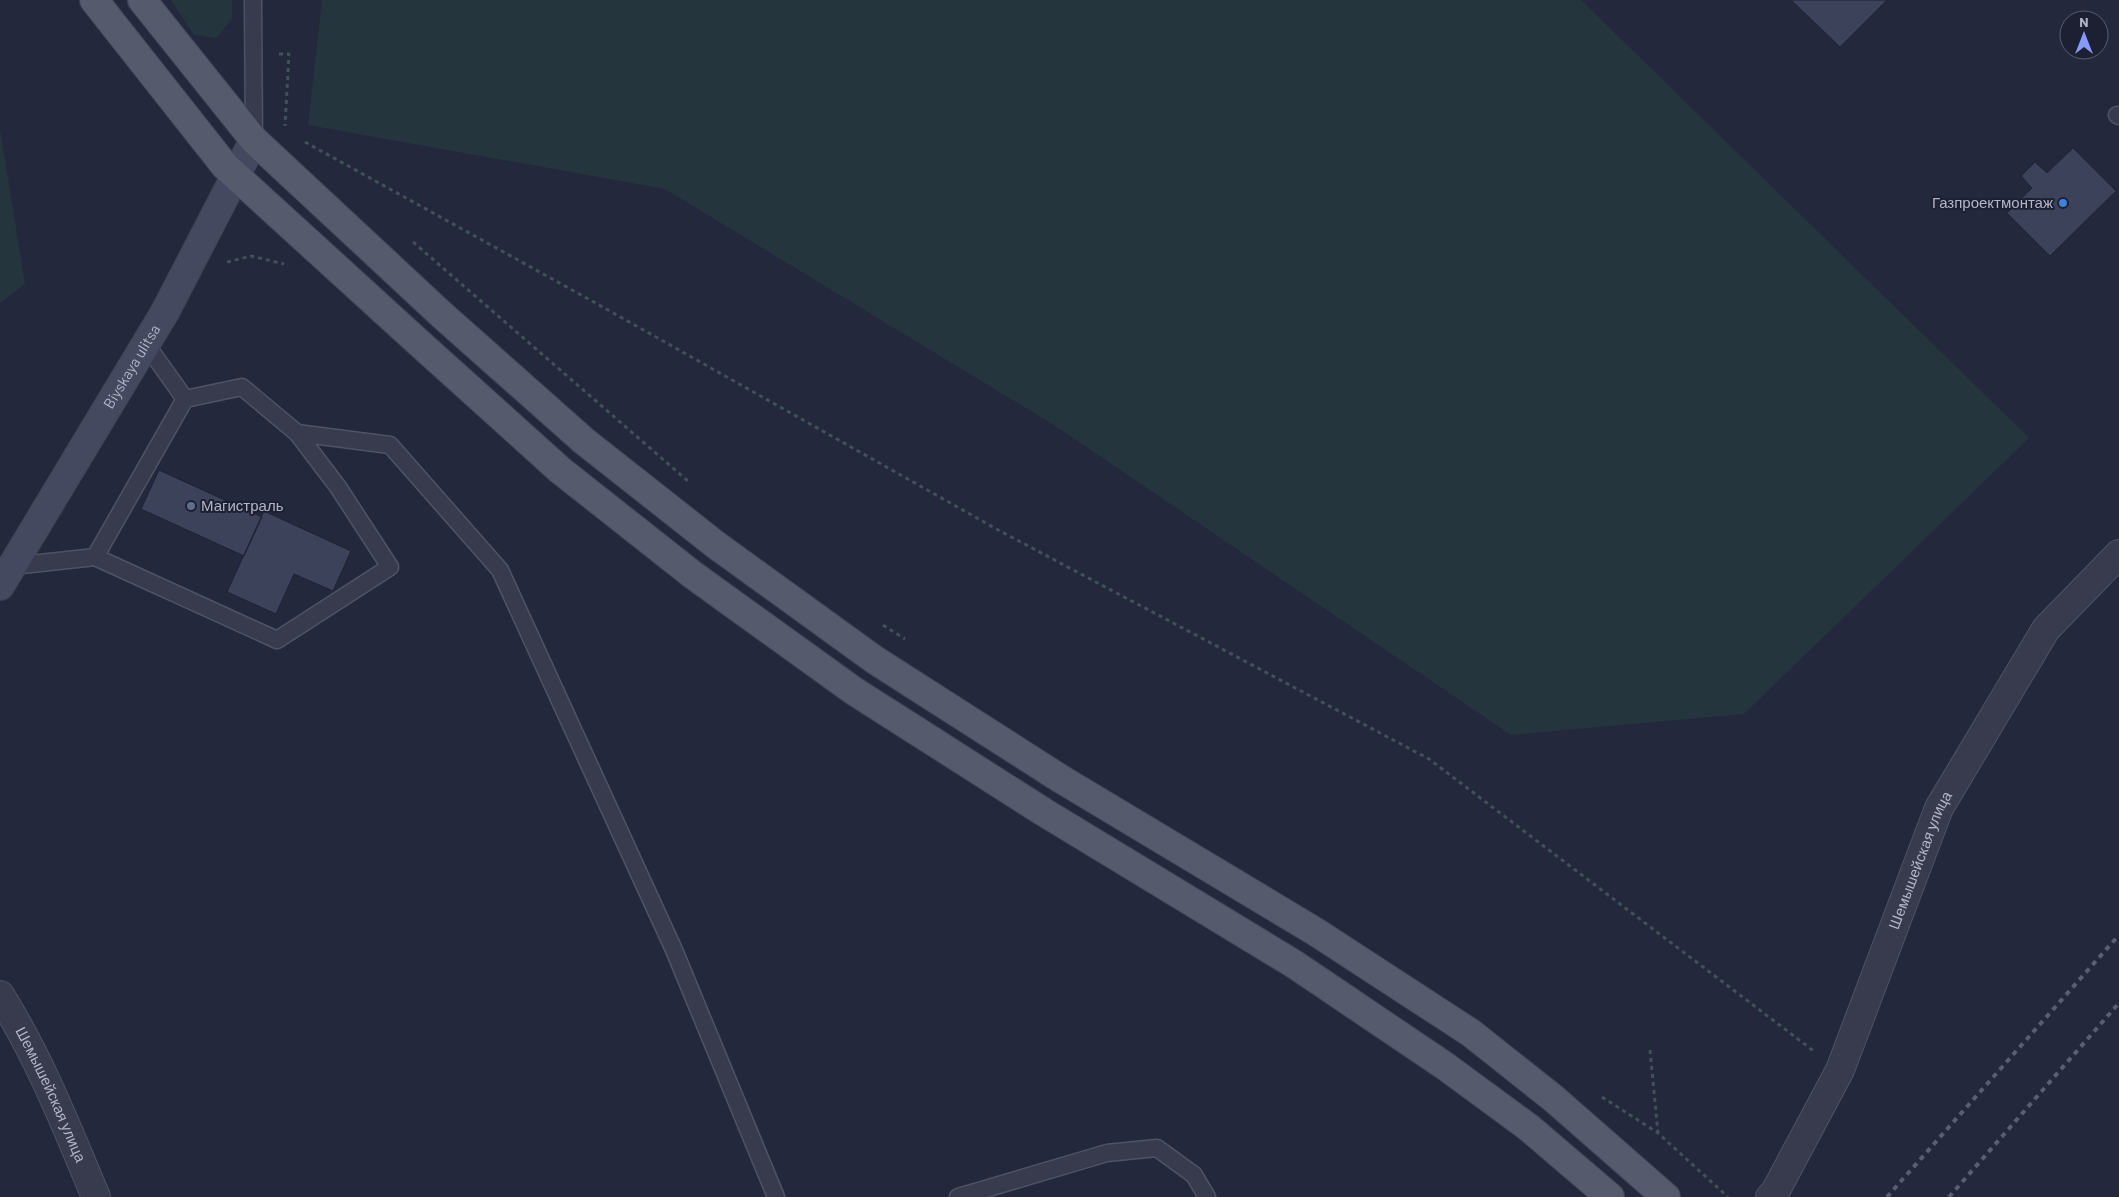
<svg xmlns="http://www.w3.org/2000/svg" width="2119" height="1197" viewBox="0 0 2119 1197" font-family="Barlow,sans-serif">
<rect width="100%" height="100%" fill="#23283d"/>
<path fill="#25353e" d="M171,0H232V19L216,38L194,35Z
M322,0H1581L2029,438L1744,714L1511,735L1054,425L665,189L308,125Z
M0,129L25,284L0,303Z"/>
<path fill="#3d425b" stroke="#1e2234" d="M1791,0H1887L1840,47Z
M2073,148L2116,191L2050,256L2007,213L2032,188L2021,176L2035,162L2047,173Z
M159,470L262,517L244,556L141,509Z
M264,511L351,551L333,591L294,574L276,614L227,592Z"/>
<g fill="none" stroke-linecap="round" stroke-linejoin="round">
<g stroke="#4f5365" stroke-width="19">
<path id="lane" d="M253,0L254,140
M2117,115L2119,116
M146,344L185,399
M297,433L390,445L500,570L674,950L776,1197
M13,566L95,557L185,399L242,387L297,433L338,487L390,567L277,640L95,557
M958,1197L1107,1153L1157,1148L1194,1175L1207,1197"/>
</g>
<g stroke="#4f5365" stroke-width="30">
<g id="street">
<path id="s1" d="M0,995C40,1059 67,1128 96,1197"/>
<path id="s2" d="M1770,1197L1775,1192L1840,1070L1939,808L2046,629L2119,554"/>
</g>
</g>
<g stroke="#404456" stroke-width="30">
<g id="secondary">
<path id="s3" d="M0,586L165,312L254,140"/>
</g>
</g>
<g stroke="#404456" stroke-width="30">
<path id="primary" d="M94,0L225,166L418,342L560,470L693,575L854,691L1042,811L1294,964L1445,1066L1528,1127L1610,1197
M142,0L254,140L442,315L584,441L716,545L875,660L1061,779L1316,932L1471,1033L1553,1098L1666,1197"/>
</g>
<path stroke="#405158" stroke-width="3" stroke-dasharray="4 4" stroke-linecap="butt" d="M279,54H289L285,126
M305,142L592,301L1000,531L1429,759L1815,1052
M413,242L689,482
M227,262L251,256L284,264
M883,625L905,639
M1650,1050L1658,1133
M1602,1097L1658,1133L1728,1197"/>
<use href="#lane" stroke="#373b4d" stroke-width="16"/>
<use href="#street" stroke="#373b4d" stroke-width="28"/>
<use href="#secondary" stroke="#454960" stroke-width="28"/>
<use href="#primary" stroke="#555a6d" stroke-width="28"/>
<path stroke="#595e74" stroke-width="4" stroke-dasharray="5 5" stroke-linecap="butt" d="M1887,1197L2119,935
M1949,1197L2119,1003"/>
</g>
<circle fill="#3f7fe0" stroke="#1c2032" stroke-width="2" cx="2063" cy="203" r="5"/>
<circle fill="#5c6f8a" stroke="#1c2032" stroke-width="2" cx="191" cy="506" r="5"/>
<g text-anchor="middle" stroke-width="4" stroke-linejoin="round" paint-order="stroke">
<g font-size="15" fill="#b3b6c8" stroke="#1c2032" text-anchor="end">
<text x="2053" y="208">Газпроектмонтаж</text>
<text x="201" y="511" text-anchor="start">Магистраль</text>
</g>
<g font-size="15" fill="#b3b6c8" stroke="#1c2032">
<text dy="5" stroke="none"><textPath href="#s3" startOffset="256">Biyskaya ulitsa</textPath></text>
<text dy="5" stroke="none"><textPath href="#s2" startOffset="370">Шемышейская улица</textPath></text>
<text dy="5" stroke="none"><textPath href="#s1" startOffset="112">Шемышейская улица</textPath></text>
</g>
</g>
<g transform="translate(2084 35)"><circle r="24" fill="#1c2032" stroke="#585c6e"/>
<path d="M0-4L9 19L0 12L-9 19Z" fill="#889af8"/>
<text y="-8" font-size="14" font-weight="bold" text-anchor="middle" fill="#b3b6c8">N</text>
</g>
</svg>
